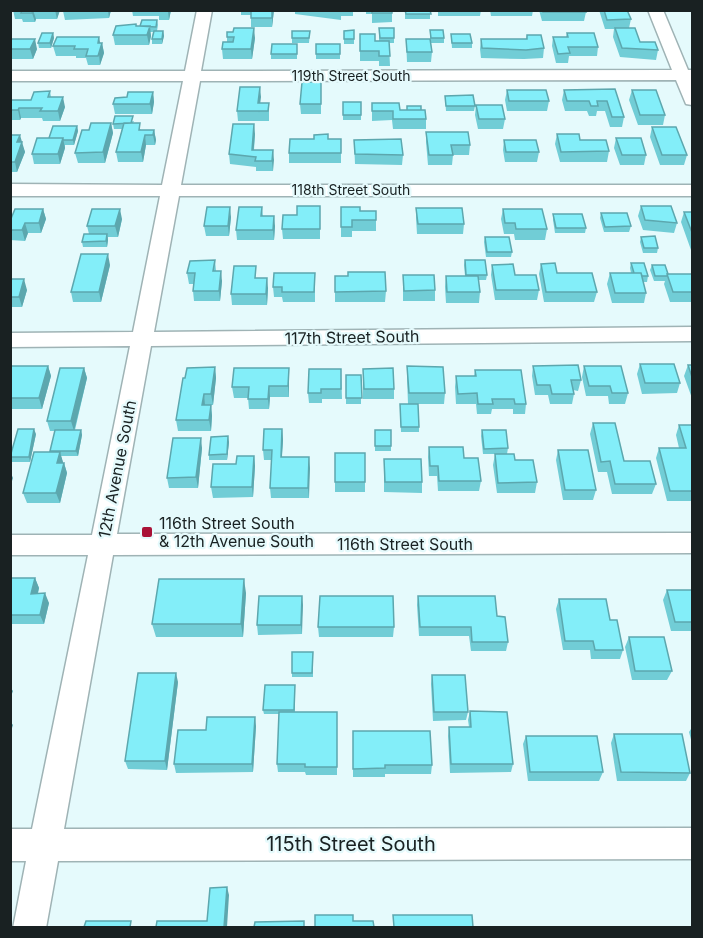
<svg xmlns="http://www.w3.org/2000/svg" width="703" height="938" viewBox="0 0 703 938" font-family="Inter,sans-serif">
<rect width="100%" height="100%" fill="#e5fafc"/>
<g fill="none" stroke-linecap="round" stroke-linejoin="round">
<g stroke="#9fb3b5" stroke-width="3">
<path id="minor" d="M197,10H212L201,71L672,70L648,10H663L688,70H692V105L686,104L676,80L200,81L181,185H692V196H179L154,332L692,327V341L151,346L117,534L692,533V553L113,555L64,829L692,828V859L58,861L46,928H13L26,861H10V829H32L88,555H10V535H92L130,346L10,347V333L133,332L160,196H10V184L162,185L183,81H10V71H185Z"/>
</g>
<use href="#minor" fill="#fff" fill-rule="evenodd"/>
</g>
<path fill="#71cdd6" d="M13,10H60L57,19H36L35,22H23L22,19H15Z
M111,10L109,18L65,20L63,11Z
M132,10H171L169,20H159V16H133Z
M241,10H274L272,27H251V15H241Z
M295,10H353V16H341V20L295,14Z
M366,10H392V22L372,23V14H366Z
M405,10H430V19H405Z
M438,10H481L480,16H438Z
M490,10H533L532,16H491Z
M539,10H585L586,12L584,21H542Z
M599,10H627L631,19L629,28L640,42L658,50L656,60L620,57L613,37L614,29H605Z
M157,20L158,25L157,31H163L164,36L162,44H152V39L153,32H150L151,36L149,45H115L113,35L136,24L137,26H140Z
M379,28L394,38V43H389L390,66H379V61H360V34L375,41H379Z
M354,30V44H344V31Z
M430,30L444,38V43H431L432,52L431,62H407L406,39H430Z
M310,31L309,43H292V38Z
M233,32L255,38L252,59H223L222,49L227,42V37Z
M53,33L54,38L51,48H39L38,43Z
M567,33L598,47L597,56H569L568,63H556L552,46L553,37H566Z
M451,34L472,43V48H452Z
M527,35L544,48L543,58L524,59L481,58L480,49L481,39H526Z
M10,39L37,49L33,59H10Z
M102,43L104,53L100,65H88L86,58H76V56H56L53,46Z
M316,44H340V59H316Z
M297,49V59H271V54Z
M321,82V114H301L300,104Z
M260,87V103H269V121H238L237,111Z
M615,89L624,117L622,127H610L605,111H597L596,116H589L587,111H565L562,100L564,90Z
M507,90L549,101L547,111H507L505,100Z
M632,90L665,115L663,125H638L629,100Z
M50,91L51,97L65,107L60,121H43L42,118H21L20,120H10V100H31Z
M153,92L154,102L152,114H115L113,104Z
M445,96L475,106L474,111H446Z
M343,102H361V120H343Z
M372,103L400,110H407V106L421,110L426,119V129H393L392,120L372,121Z
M476,105L505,119L503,129H478L475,115Z
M134,121L133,123L141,130H154L156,140L155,145H146L143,162H118L116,152L122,129H114L113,124Z
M111,123L113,133L105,163H78L75,153L89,130Z
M77,126L78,131L74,145H65V148L60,164H34L32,154L49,138Z
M652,127L687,155L684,165H660L650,137Z
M426,132L470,145L469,155H453L452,165H428L426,142Z
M255,134L254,150H273V171H256V167L230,164L229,154Z
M557,134L580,140L609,151L607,162H560L555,144Z
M10,135L21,142L25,152L17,172H10Z
M616,138L646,155L644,165H620L614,148Z
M314,139H341V163H289V153Z
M354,140L403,155L402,165L355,164Z
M504,140L539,152L537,162H505L503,150Z
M320,206V239H283L282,229L297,215Z
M641,206L677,223L674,233L643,230L638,216Z
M262,207L263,216L275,226L274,240H237L236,230Z
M341,207L360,211H376V231H352V237H341Z
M416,208L464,224L463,234H417L416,218Z
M43,209L46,219L41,233H28L25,241L10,240V221Z
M503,209L547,229L545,240H515L514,234H504L501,219Z
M684,212H693V250H691L681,222Z
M601,213L631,226L629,232H604L600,218Z
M553,214L586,228L585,233H555L553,220Z
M231,217L229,236H206L204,226Z
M122,219L118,237H108V240L107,247H83L82,242L89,234L87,226Z
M485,237L512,252L511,257H486L484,242Z
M641,237L658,248L657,253H643L640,242Z
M215,260L216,271L222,281L220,301H194L193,291L194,284H189L187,273Z
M465,260L487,275L486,280H478L480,292L479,303H446L445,287L446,276H465L464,265Z
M631,263L648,276L647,282H643L646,293L644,303H612L607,284L610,273H631L630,268Z
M541,264L557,273L597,292L594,302H544L539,274Z
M110,265L101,302H73L71,292Z
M492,265L515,275L539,290L537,300H495L491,275Z
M652,265L668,274H693V302H670L664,284L665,281H654L650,270Z
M315,273V302H283L282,297H274L273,287Z
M403,275L435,290V301H403Z
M335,276H348L386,291L385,302H335Z
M256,278L268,288L267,305H232L231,294Z
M10,279L27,290L22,307H10Z
M640,364L680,383L677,393L642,394L637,374Z
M688,365H693V401L684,376Z
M10,366H48L51,376L42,409H10Z
M407,366L445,393L444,404H408L407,377Z
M533,366L581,380L578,391L573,390L574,394L572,404H550L548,395H535L532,376Z
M584,366L628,393L625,404H609L608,396H586L582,377Z
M215,367L216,378L213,405H205H211L212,416L211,431H178L176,420L185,378Z
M84,368L87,378L75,430H81L82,435L78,456H61L63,463H64L67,473L60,503H27L23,493L50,452L55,431H50L47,421Z
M289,368V397H270L269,409H249L248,398H234L232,387Z
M341,369L342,399H322V403H309L308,393Z
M363,369L394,389V399H363Z
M475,370L526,404L525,414H513V409H492L491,414H477L476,404H456L455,387L456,376H474Z
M346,375H361V404H346Z
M400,404L419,427V432H401Z
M593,423L624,461L656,484L652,494H612L607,472H598L590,434Z
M679,425H693V501H667L656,458L659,448H679L676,435Z
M282,429L283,440L282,457H309V498H271L270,488L272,460H264L263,450Z
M375,430L391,446V451H375Z
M482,430L508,448L507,454H483L481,436Z
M36,434L30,462H12L10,456Z
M229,442L227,460H209V455Z
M429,447L464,458L481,481L479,491H438L437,476H429L428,457Z
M202,448L198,488H169L167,478Z
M558,450L596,490L593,500H563L556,460Z
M335,453H365V492H335Z
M495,454L515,460L537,482L535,493H497L493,465Z
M254,456L255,466L253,497L213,498L211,487L236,464Z
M384,459L422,482V493L384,492Z
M10,578H35L39,588L38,594L49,603L44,624H10Z
M667,590H693V631H671L663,600Z
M246,593L243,637H156L152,624Z
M302,596V634L258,635L257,625Z
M418,596L497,616L508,642L506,651H471L469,636H419L417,605Z
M559,599L610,620L623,650L620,659H591L590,650H563L556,609Z
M318,627H394L393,637H319Z
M629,637L672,671L667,680H632L625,647Z
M313,657V677H292V673Z
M432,675L468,712L466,720L433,721L431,684Z
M178,682L167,770L128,769L125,761Z
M295,685V712H337V775H306L305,772H278L277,764L279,714H264L263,710Z
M470,711L513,764L511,772L450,773L448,736L449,727H469L468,720Z
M256,726L253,772L176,773L174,764L206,730Z
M693,726V747L689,732Z
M353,731L432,765L431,774H385V777H353Z
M614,734L690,773L686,781H617L611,743Z
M526,736L603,772L599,781H528L523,744Z"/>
<path fill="#5ca7ae" d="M33,10L36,19L35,22L32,13Z
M55,10H60L57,19Z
M108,10H111L109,18Z
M171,10L169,20L168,11Z
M272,10H274L272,27Z
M150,26L151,36L149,45L147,35Z
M254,28L255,38L252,59L251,49Z
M163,31L164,36L162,44V39Z
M53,33L54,38L51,48L50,43Z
M99,37L101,47L102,43L104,53L100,65L98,43Z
M35,39L37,49L33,59L30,49Z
M260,87L261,97L259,113L258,103Z
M153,92L154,102L152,114L150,104Z
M63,97L65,107L60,121L58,111Z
M19,108L21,118L20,120L18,110Z
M111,123L113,133L105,163L103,152Z
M254,124L255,134L253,157L252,150Z
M77,126L78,131L74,145L73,140Z
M154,130L156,140L155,145L153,135Z
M20,135L25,152L17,172L15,162L17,142Z
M145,135L146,145L143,162L141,152Z
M63,138L65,148L60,164L58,154Z
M273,150L274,160L273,171L272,161Z
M230,207L231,217L229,236L228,226Z
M43,209L46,219L41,233L39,223Z
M120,209L122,219L118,237L115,226Z
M274,216L275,226L274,240L273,230Z
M25,223L28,233L25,241L22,230Z
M107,234L108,240L107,247L106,241Z
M108,254L110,265L101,302L99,292Z
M221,271L222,281L220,301L219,291Z
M267,278L268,288L267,305L266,294Z
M24,279L27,290L22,307L19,297Z
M48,366L51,376L42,409L39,398Z
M215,367L216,378L213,405L211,394Z
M84,368L87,378L74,431L71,421Z
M289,368V397L288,386Z
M269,386L270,397L269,409L268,399Z
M204,394L205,405L204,416L202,405Z
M211,405L212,416L211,431L209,420Z
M34,429L36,434L30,462L29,457Z
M282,429L283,440L281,468V457Z
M81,430L82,435L78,456L76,451Z
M228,436L229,442L227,460V454Z
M201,438L202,448L198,488L196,477Z
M60,452L63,462L60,473L57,463Z
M254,456L255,466L253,497L252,487Z
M309,457L310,468L309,498L308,488Z
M64,463L67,473L60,503L56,493Z
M10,471L13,478L10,487Z
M35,578L39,588L35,603L31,594Z
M244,579L246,593L243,637L241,624Z
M45,593L49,603L44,624L40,615Z
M302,596L303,605L302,634L301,625Z
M176,673L178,682L167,770L165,761Z
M10,687L13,691L10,699Z
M255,717L256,726L253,772L252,764Z
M10,721L13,725L10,734Z
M227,887L229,895L227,927H224Z"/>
<path fill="#83eef9" stroke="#5ca7ae" stroke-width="1.5" d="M22,10H33L32,13H21Z
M251,10H272V18H251Z
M372,10H392V13H372Z
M405,10H430L431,14H406Z
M543,10H585L586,12H543Z
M604,10H627L631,19L607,20Z
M142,20H157L156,27L140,26Z
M136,24V26H150L147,35H113L116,26Z
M234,28H254L251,49H222L223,42H233L234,37H227V32H233Z
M379,28H394V38H380Z
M615,28H635L640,42H655L658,50L622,48Z
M354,30V39H344V31Z
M430,30H443L444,38H431Z
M154,31H163L162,39H152Z
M292,31H310L309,38H292Z
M42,33H53L50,43H38Z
M567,33H594L598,47H568L570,53L558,54L553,37H568Z
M360,34H375V41H389L390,56H379V51H360Z
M451,34H470L472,43H452Z
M527,35H541L544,48L526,50L482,48L481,39H527Z
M57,37H99L98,43H102L98,56H86L88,49H74L75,46H53Z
M10,39H35L30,49H10Z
M406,39H430L432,52H407Z
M272,44H297V54H271Z
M316,44H340V54H316Z
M302,82H321V104H300Z
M240,87H260L258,103H269L268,111H237Z
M615,89L624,117H612L607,101H597L598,106H591L589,101H567L564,90Z
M507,90H546L549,101H509Z
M632,90H656L665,115H640Z
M50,91L48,97H63L58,111H40L42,108H19L18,110H10V100H31L34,92Z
M128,92H153L150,104H113L115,98L127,97Z
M473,95L475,106H446L445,96Z
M343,102H361V115H343Z
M372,103H399L400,110H425L426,119H393V111H372Z
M476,105H502L505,119H479Z
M407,106H421V110H407Z
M115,116H133L131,123L113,124Z
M91,123H111L103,152L75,153L82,130H89Z
M124,123H140L139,130H154L153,135H145L141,152H116Z
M233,124H254L252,150H273L272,161H255L256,157L229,154Z
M53,126H77L73,140H63V138H49Z
M652,127H676L687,155H662Z
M426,132H468L470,145H451L453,155H429Z
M328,134V139H341V153H289L290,139H314V135Z
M557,134H579L580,140H606L609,151L561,152Z
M10,135H20L17,142H22L15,162H10Z
M37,138H63L58,154H32Z
M616,138H641L646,155H622Z
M401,139L403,155L355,154L354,140Z
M504,140H536L539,152H506Z
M297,206H320V229H282L283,215H297Z
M641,206H671L677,223L645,220Z
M207,207H230L228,226H204Z
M239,207H262L261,216H274L273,230H236Z
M341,207H360V211H376V220H352V227H341Z
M416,208H462L464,224H418Z
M15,209H43L39,223H25L22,230H10V221Z
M92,209H120L115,226H87Z
M503,209H542L547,229H516L515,223H505Z
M684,212H693V235Z
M601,213H627L631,226L605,227Z
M553,214H582L586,228H556Z
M84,234H107L106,241L82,242Z
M655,236L658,248H644L641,237Z
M485,237H509L512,252H487Z
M81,254H108L99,292H71Z
M215,260L213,271H221L219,291H193L195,273H187L190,261Z
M465,260H485L487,275H466Z
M555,263L557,273H592L597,292H546L541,264Z
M631,263H644L648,276H642L641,273H634Z
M513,264L515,275H536L539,290H496L492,265Z
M652,265H665L668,274L667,276H655Z
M234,266H256L255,278H267L266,294H231Z
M348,272H385L386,291L335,292V276H348Z
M274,273H315L314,292H282V287H273Z
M610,273H641L646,293H615Z
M667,274H693V292H673Z
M403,275H434L435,290L404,291Z
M446,276H478L480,292H447Z
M10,279H24L19,297H10Z
M640,364H674L680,383H645Z
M578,365L581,380H571L574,394H552L550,385H537L533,366Z
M688,365H693V380Z
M10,366H48L39,398H10Z
M407,366L443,367L445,393H409Z
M584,366H621L628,393H612L610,386H589Z
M215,367L211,394H204L202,405H211L209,420H176L183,378H185L187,368Z
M60,368H84L71,421H47Z
M234,368H289L288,386H269L268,399H248L249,387H232Z
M393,368L394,389H364L363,369Z
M309,369H341V389H321V393H308Z
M475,370H521L526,404H515L514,399H492L493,404H478L477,393L458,394L456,376H476Z
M346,375H361L362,398H346Z
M400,404H418L419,427H401Z
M593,423H615L624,461H650L656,484H615L610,461L601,462Z
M679,425H693V491H670L659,448H686Z
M18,429H34L29,457H10Z
M264,429H282L281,457H309L308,488H270L272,450H263Z
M55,430H81L76,451H50Z
M375,430H391V446H375Z
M482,430H506L508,448L484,449Z
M228,436L227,454L209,455L211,437Z
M173,438H201L196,477L167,478Z
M429,447H463L464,458H478L481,481H439L438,466H430Z
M558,450H588L596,490H565Z
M34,452H60L57,463H64L56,493H23Z
M335,453H365V482H335Z
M495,454H514L515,460H533L537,482L498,483Z
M237,456H254L252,487H211L213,464H236Z
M384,459H421L422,482H385Z
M10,578H35L31,594L45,593L40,615H10Z
M159,579H244L241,624H152Z
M667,590H693V622H675Z
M259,596H302L301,625H257Z
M320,596H393L394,627H318Z
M418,596H495L497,616L505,617L508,642H472L471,627H420Z
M559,599H606L610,620H617L623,650H595L593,641H565Z
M629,637H664L672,671H635Z
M292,652H313L312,673H292Z
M138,673H176L165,761H125Z
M432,675H465L468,712H434Z
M265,685H295L294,710H263Z
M470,711L507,712L513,764H451L449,727H471Z
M279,712H337V767H305V764H277Z
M207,717H255L252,764H174L178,730H206Z
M353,731H430L432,765H385V768L353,769Z
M614,734H682L690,773L621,772Z
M526,736H597L603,772H530Z
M227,887L224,927H156L157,921H207L210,888Z
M315,915H353V921H373L374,927H315Z
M393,915H472L473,927H394Z
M86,921H131L130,927H84Z
M304,921V927H254L255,922Z"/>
<rect fill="#a91237" stroke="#e5fafc" stroke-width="2" x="141" y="526" width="12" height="12" rx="3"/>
<g text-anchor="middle" stroke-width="4.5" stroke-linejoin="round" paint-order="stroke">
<g font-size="14" fill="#192122" stroke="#e5fafc">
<text x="351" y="81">119th Street South</text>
<text x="351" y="195">118th Street South</text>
</g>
<g font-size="16" fill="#192122" stroke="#e5fafc">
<text transform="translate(352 337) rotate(-1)" y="6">117th Street South</text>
<text transform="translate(117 469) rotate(-79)" y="6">12th Avenue South</text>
<text x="405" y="550">116th Street South</text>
</g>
<g font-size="16" fill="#192122" stroke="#e5fafc" text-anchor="start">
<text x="159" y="529">116th Street South<tspan x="159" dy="18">&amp; 12th Avenue South</tspan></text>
</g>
<g font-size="20" fill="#192122" stroke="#e5fafc">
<text x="351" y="851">115th Street South</text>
</g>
</g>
<rect width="703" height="938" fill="none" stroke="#192122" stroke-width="24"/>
</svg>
